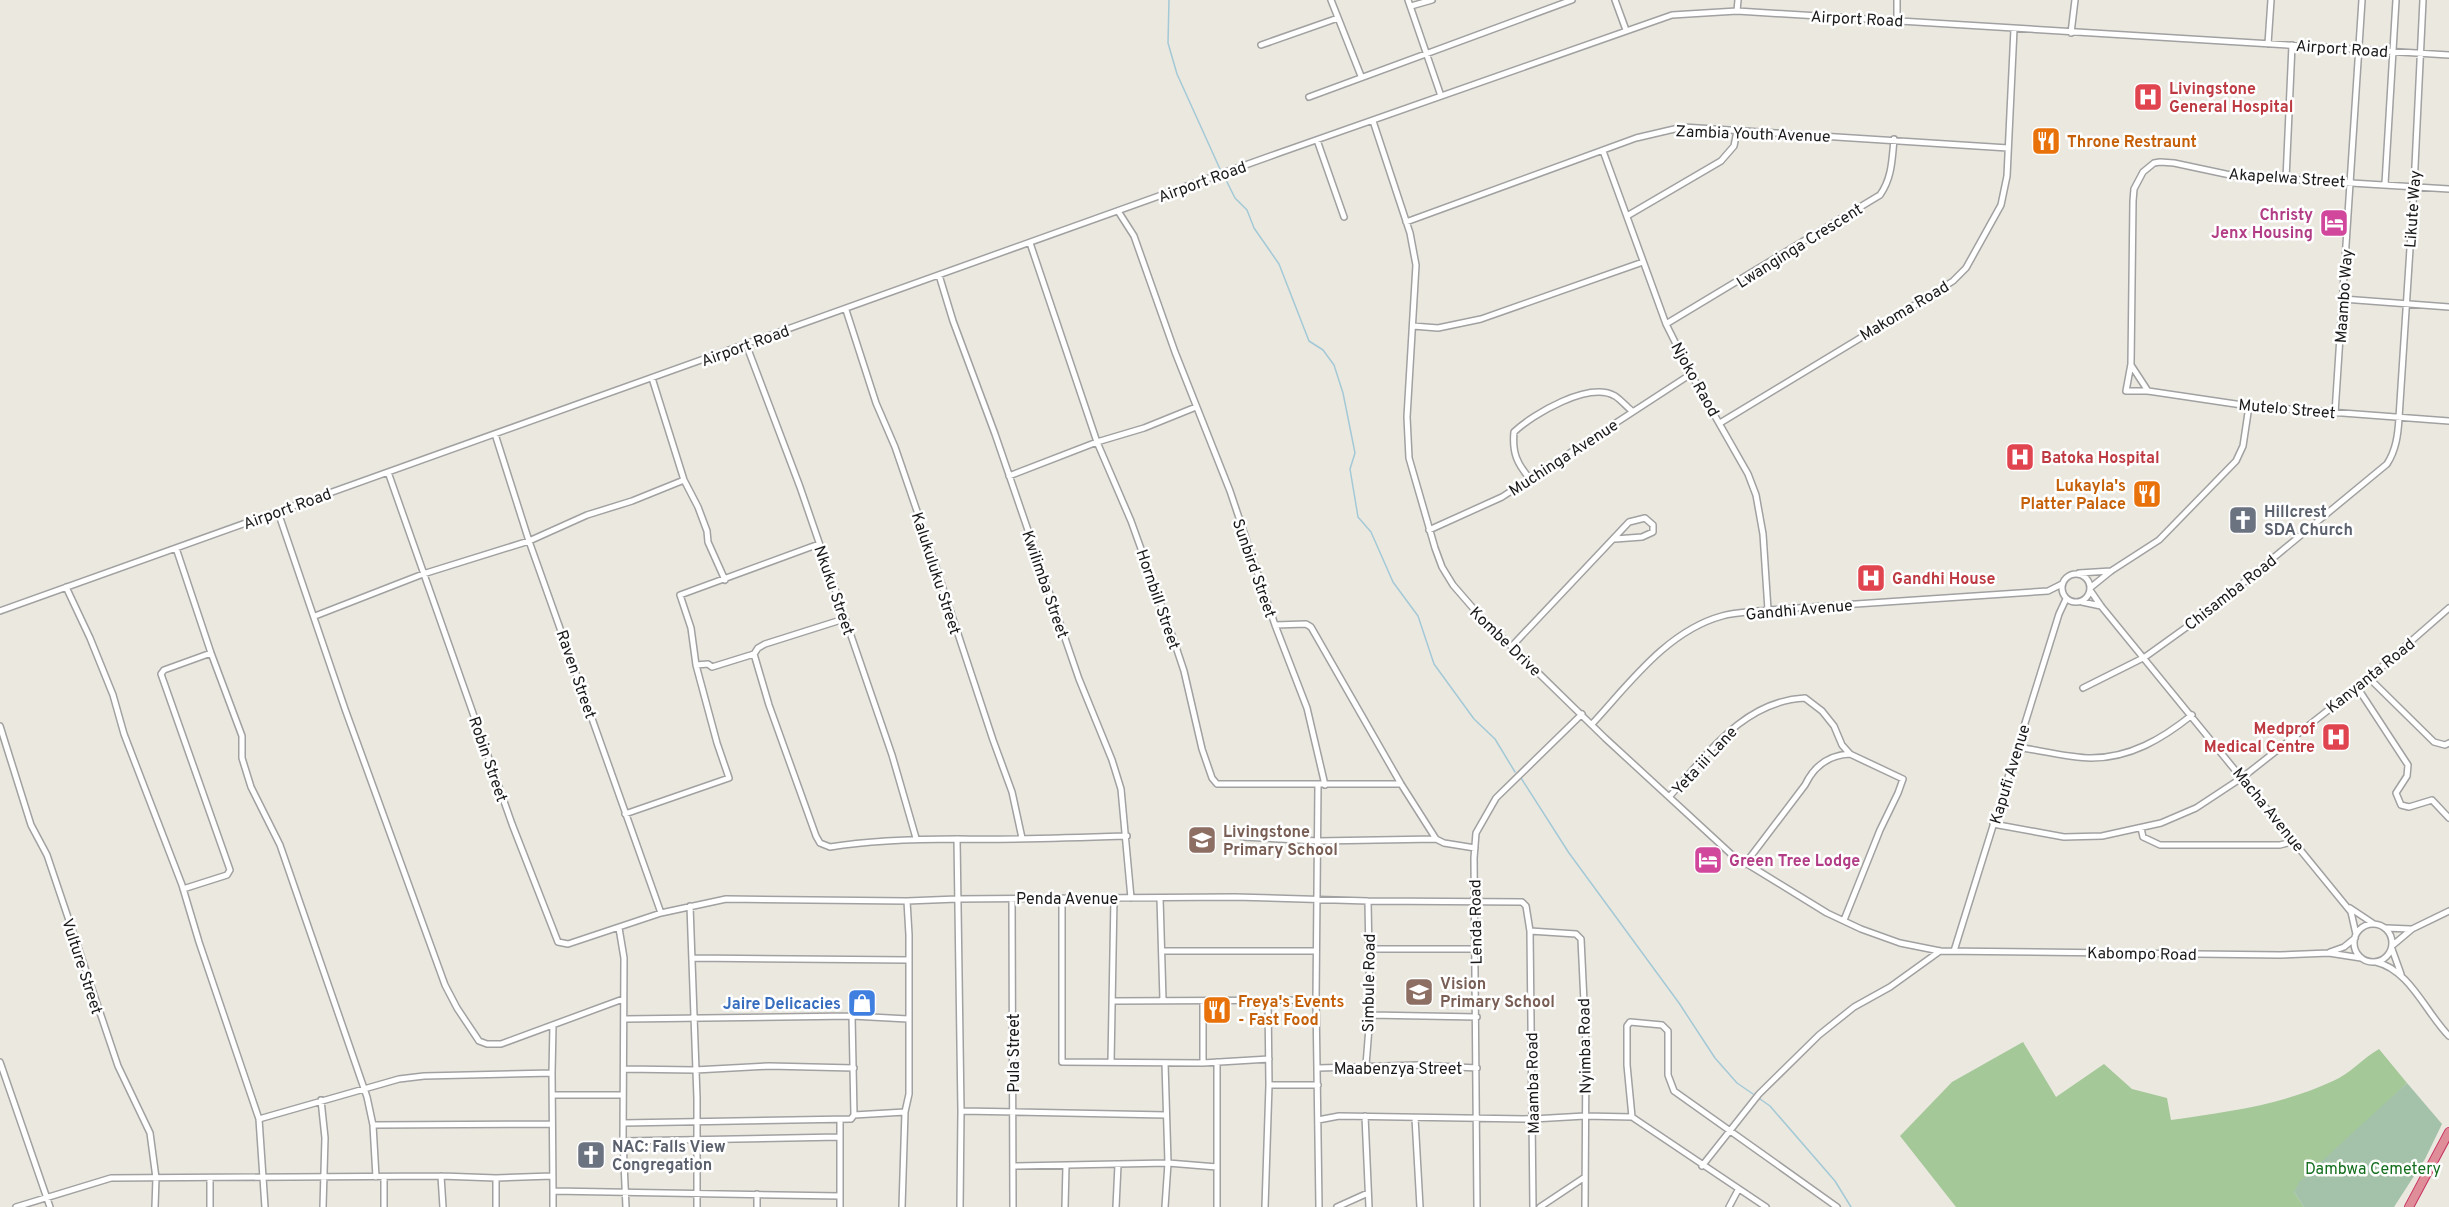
<svg xmlns="http://www.w3.org/2000/svg" width="2449" height="1207" viewBox="0 0 2449 1207" font-family="Overpass,sans-serif">
<rect width="100%" height="100%" fill="#ebe8e0"/>
<path fill="#a4c898" d="M2023,1042L2056,1097L2104,1064L2132,1089L2167,1098L2171,1120C2226,1112 2282,1105 2333,1081C2350,1074 2363,1058 2379,1049L2407,1083L2294,1192L2304,1207H1956L1900,1136L1952,1082Z"/>
<path fill="#a3c2a9" d="M2407,1083L2442,1124L2425,1159L2394,1207H2304L2294,1192L2299,1182Z"/>
<g fill="none" stroke-linecap="round" stroke-linejoin="round">
<path stroke="#a3c9d6" stroke-width="1.5" d="M1169,0L1168,43L1177,74L1220,169
M1224,176L1235,198L1247,210L1254,228L1279,264L1309,341L1323,350L1334,365L1343,393L1355,453L1350,469L1358,517L1371,532L1393,582L1418,616L1434,664L1474,719L1495,739L1515,772
M1521,778L1569,853L1679,1003L1715,1058L1737,1083L1753,1094
M1760,1099L1770,1106L1835,1181L1851,1207"/>
<g stroke="#a1a1a1" stroke-width="8">
<path id="minor" d="M1331,0L1361,76
M1408,0L1441,96
M1615,0L1626,30
M1411,6L1432,0
M1737,11L1738,0
M1897,20V0
M2071,33L2075,0
M2268,44L2271,0
M1261,45L1338,18
M1309,97L1572,0
M1373,121L1410,233L1416,265L1407,417L1409,458L1435,548L1442,567L1453,585L1479,615L1605,738L1731,854L1827,913L1861,929L1900,943L1940,951L2280,955L2329,953L2361,958
M1317,140L1344,217
M1603,151L1666,324L1691,374L1748,474L1756,495L1763,534L1768,610
M2286,179L2292,45
M2385,184L2396,0
M2449,189L2235,176L2174,163L2160,162L2154,163L2143,172L2134,189L2133,201L2131,364L2126,391H2148L2249,406L2449,421
M1118,211L1134,236L1175,352L1230,491L1275,625L1306,624L1311,627L1401,784L1436,839L1444,843L1475,848
M1627,216L1721,161L1734,146L1737,131
M1406,222L1636,138L1683,127L2008,148
M1030,243L1097,442L1131,521L1172,635L1184,671L1202,749L1212,778L1217,784H1401
M939,275L953,321L995,434L1079,679L1112,760L1121,789L1131,898
M2343,299L2449,307
M846,310L876,403L895,447L930,549L993,740L1012,792L1022,838
M1666,324L1880,195C1892,178 1892,160 1894,139
M1413,326L1438,328L1481,319L1643,262
M746,344L800,487L892,755L916,838
M2131,365L2148,391
M652,378L684,480L698,507L707,531L708,542L725,580
M2335,413L2362,0
M1720,423L1928,297L1953,281L1966,268L2001,205L2007,176L2014,29
M495,434L529,541L661,913
M388,472L512,824L558,942L568,944L661,913L726,899L907,901L957,899L1235,897L1368,901L1522,902L1526,906L1530,931L1533,1207
M1009,476L1097,442L1144,428L1196,407
M1531,480C1517,464 1512,453 1514,432C1533,414 1589,381 1615,396C1621,400 1627,407 1632,411
M278,512L345,709L445,985L457,1008L479,1041L487,1044H501L623,999
M1429,530L1502,497L1691,374
M176,548L211,653L242,736V758L251,787L280,845L367,1097L373,1125L376,1177
M2079,573L2111,571
M2062 588a14 14 0 1 1 28 0a14 14 0 1 1-28 0Z
M66,587L90,638L113,695L124,734L182,885L199,942L259,1119L265,1207
M2090,588L2111,571L2159,540L2236,461L2243,446L2249,406
M2090,590L2101,606L2351,912L2356,934
M2082,602L2101,606
M0,611L1279,153L1672,15L1737,11L2449,55
M315,616L423,574L529,541L587,515L632,501L684,480
M844,619L765,644L758,648L754,654L769,705L816,836L820,843L830,847C873,840 914,839 958,839C1014,840 1070,838 1127,836
M1275,625L1307,708L1325,785
M1512,646L1629,522L1645,518L1653,525V532L1642,537L1615,539
M696,665L708,664L712,667L754,654
M2369,678L2434,742L2445,745L2449,743
M2357,687L2408,765L2407,776L2396,793L2401,805L2409,807L2432,800L2449,818
M2083,688L2145,657L2209,611L2387,464C2396,450 2398,435 2399,418L2414,187L2423,0
M1592,724C1629,684 1667,631 1722,616C1736,612 1753,612 1768,610L2048,591L2062,584
M0,726L31,825L47,855L118,1066L150,1133L156,1178L155,1207
M2017,747C2038,750 2070,758 2091,758C2130,758 2162,739 2192,715
M1318,784L1316,1000L1319,1207
M1669,797C1707,755 1743,701 1805,698L1822,711L1834,726L1842,745L1850,754L1903,779L1898,793L1880,830L1844,920
M625,814L729,778L717,743L696,665L691,628L680,595L819,544
M1993,824L2064,837L2102,836L2161,823L2196,808L2243,777L2369,678L2449,608
M2141,828L2143,837L2160,845H2280L2295,841
M1243,837L1318,841L1436,839
M957,839L961,1111L960,1207
M1745,864L1805,785C1814,766 1829,755 1850,754
M183,889L227,875L230,870L161,674L164,670L211,653
M1160,898L1163,1000
M1012,899L1013,1207
M1062,899V1062L1203,1063L1269,1059
M690,906L697,1098V1207
M2350,908L2374,924
M2354 943a19 19 0 1 1 38 0a19 19 0 1 1-38 0Z
M619,928L624,958L623,1141L626,1207
M2386,928L2410,929
M1530,931L1576,934L1581,939L1586,1044L1585,1207
M2393,945L2412,929L2449,911
M1370,949H1475
M2392,949L2401,974
M1163,951H1316
M1954,951L2059,614L2066,599
M2330,952L2344,947L2355,938
M692,958L909,960
M2376,962C2410,970 2426,1013 2449,1036
M1113,1001L1316,1000
M1370,1015L1477,1017
M625,1019L852,1016L908,1019
M0,1062L50,1207
M1111,1062L1114,898
M1203,1063V1001
M1366,1065L1370,1015L1368,901
M1319,1068L1418,1065L1477,1068
M624,1069L695,1070L769,1066L854,1068
M552,1073L553,1025
M1269,1085H1318
M554,1095H623
M321,1100L325,1138L323,1207
M961,1111L1166,1115
M854,1115L905,1112
M1365,1116L1369,1207
M1632,1117L1627,1065V1026L1630,1022L1662,1025L1668,1031V1075L1674,1091L1837,1207
M1415,1118L1420,1207
M259,1119L399,1079L424,1076L552,1073L553,1191L840,1196
M840,1120V1207
M1318,1120L1339,1116L1533,1119L1585,1116L1632,1117L1766,1207
M623,1123L851,1119L854,1115L852,1016
M373,1125L552,1124
M623,1141L840,1137
M1014,1166L1168,1163L1217,1167V1062
M1702,1166L1759,1094L1819,1035L1854,1007L1890,987L1940,951
M441,1176L443,1207
M384,1177V1207
M210,1178V1207
M496,1178V1207
M553,1191V1207
M757,1194V1207
M16,1207L111,1178L441,1176L496,1178L552,1176
M902,1207L905,1112L909,1094V935L907,901
M1065,1207L1066,1166
M1116,1207L1118,1165
M1165,1207L1168,1163L1165,1063
M1217,1207V1167
M1265,1207L1269,1085L1268,1000
M1337,1207L1368,1193
M1477,1207L1474,858L1476,833L1496,798L1582,714
M1540,1207L1585,1177
M1729,1207L1738,1190"/>
</g>
<g stroke="#c7305f" stroke-width="10">
<path id="highway" d="M2409,1207L2449,1132"/>
</g>
<use href="#minor" stroke="#fff" stroke-width="5"/>
<use href="#highway" stroke="#de8d99" stroke-width="8"/>
</g>
<defs>
<g id="hospital-square" transform="scale(1.5)"><rect x="-9" y="-9" width="18" height="18" rx="4" fill="#e0444e" stroke="#fff"/><path d="M-5-5h3v3.5h4V-5h3V5h-3V1.5h-4V5h-3Z" fill="#fff"/></g>
<g id="restaurant-square" transform="scale(1.5)"><rect x="-9" y="-9" width="18" height="18" rx="4" fill="#e8710a" stroke="#fff"/><path d="M-5-6h1v4h1v-4h1v4h1v-4h1v5L-1.5 .5V6h-2V.5L-5-1ZM5-6V6H3V1.5H1.5Q1.5-4 5-6Z" fill="#fff"/></g>
<g id="hotel-square" transform="scale(1.5)"><rect x="-9" y="-9" width="18" height="18" rx="4" fill="#d1479c" stroke="#fff"/><path d="M-6-4.5h1.5V1H6V5H4.5V3h-9V5H-6ZM-4 0a1.8 1.8 0 1 1 3.6 0ZM.5 0V-2.5h3Q6-2.5 6 0Z" fill="#fff"/></g>
<g id="church-square" transform="scale(1.5)"><rect x="-9" y="-9" width="18" height="18" rx="4" fill="#6b7280" stroke="#fff"/><path d="M-1.2-6h2.4v3.5h3.3v2.4h-3.3V6h-2.4V-.1h-3.3v-2.4h3.3Z" fill="#fff"/></g>
<g id="school-square" transform="scale(1.5)"><rect x="-9" y="-9" width="18" height="18" rx="4" fill="#8d6e63" stroke="#fff"/><path d="M0-5L7-2L0 1L-7-2ZM-4 1L0 2.5L4 1V4Q0 6-4 4Z" fill="#fff"/></g>
<g id="shop-square" transform="scale(1.5)"><rect x="-9" y="-9" width="18" height="18" rx="4" fill="#3f7fe0" stroke="#fff"/><path d="M-5-2.5h2.3a2.7 3.5 0 0 1 5.4 0H5L5.5 6h-11ZM-1.5-2.5h3a1.5 2.3 0 0 0-3 0Z" fill="#fff"/></g>
</defs>
<g fill-rule="evenodd">
<use href="#hospital-square" x="2148" y="97"/>
<use href="#restaurant-square" x="2046" y="141"/>
<use href="#hotel-square" x="2334" y="223"/>
<use href="#hospital-square" x="2020" y="457"/>
<use href="#restaurant-square" x="2147" y="494"/>
<use href="#church-square" x="2243" y="520"/>
<use href="#hospital-square" x="1871" y="578"/>
<use href="#hospital-square" x="2336" y="737"/>
<use href="#school-square" x="1202" y="840"/>
<use href="#hotel-square" x="1708" y="860"/>
<use href="#school-square" x="1419" y="992"/>
<use href="#shop-square" x="862" y="1003"/>
<use href="#restaurant-square" x="1217" y="1010"/>
<use href="#church-square" x="591" y="1155"/>
</g>
<g text-anchor="middle" stroke-width="5" stroke-linejoin="round" paint-order="stroke">
<g font-size="16" fill="#1a1a1a" stroke="#fff">
<text transform="translate(1857 18) rotate(3)" y="6">Airport Road</text>
<text transform="translate(2342 48) rotate(4)" y="6">Airport Road</text>
<text transform="translate(1753 133) rotate(2)" y="6">Zambia Youth Avenue</text>
<text transform="translate(2287 177) rotate(4)" y="6">Akapelwa Street</text>
<text transform="translate(1202 181) rotate(-20)" y="6">Airport Road</text>
<text transform="translate(2412 209) rotate(-86)" y="6">Likute Way</text>
<text transform="translate(1799 245) rotate(-32)" y="6">Lwanginga Crescent</text>
<text transform="translate(2343 296) rotate(-86)" y="6">Maambo Way</text>
<text transform="translate(1904 310) rotate(-31)" y="6">Makoma Road</text>
<text transform="translate(745 345) rotate(-20)" y="6">Airport Road</text>
<text transform="translate(1696 379) rotate(61)" y="6">Njoko Raod</text>
<text transform="translate(2287 408) rotate(5)" y="6">Mutelo Street</text>
<text transform="translate(1563 457) rotate(-33)" y="6">Muchinga Avenue</text>
<text transform="translate(287 508) rotate(-20)" y="6">Airport Road</text>
<text transform="translate(1255 568) rotate(71)" y="6">Sunbird Street</text>
<text transform="translate(937 573) rotate(72)" y="6">Kalukuluku Street</text>
<text transform="translate(1046 584) rotate(71)" y="6">Kwilimba Street</text>
<text transform="translate(835 590) rotate(71)" y="6">Nkuku Street</text>
<text transform="translate(2230 592) rotate(-38)" y="6">Chisamba Road</text>
<text transform="translate(1159 599) rotate(71)" y="6">Hornbill Street</text>
<text transform="translate(1799 609) rotate(-5)" y="6">Gandhi Avenue</text>
<text transform="translate(1506 641) rotate(44)" y="6">Kombe Drive</text>
<text transform="translate(577 674) rotate(71)" y="6">Raven Street</text>
<text transform="translate(2370 675) rotate(-39)" y="6">Kanyanta Road</text>
<text transform="translate(489 759) rotate(71)" y="6">Robin Street</text>
<text transform="translate(1704 760) rotate(-47)" y="6">Yeta iii Lane</text>
<text transform="translate(2009 774) rotate(-73)" y="6">Kapufi Avenue</text>
<text transform="translate(2269 809) rotate(51)" y="6">Macha Avenue</text>
<text x="1067" y="904">Penda Avenue</text>
<text transform="translate(1475 922) rotate(-91)" y="6">Lenda Road</text>
<text transform="translate(2142 953) rotate(1)" y="6">Kabompo Road</text>
<text transform="translate(83 966) rotate(72)" y="6">Vulture Street</text>
<text transform="translate(1368 983) rotate(-89)" y="6">Simbule Road</text>
<text transform="translate(1584 1046) rotate(-91)" y="6">Nyimba Road</text>
<text transform="translate(1013 1053) rotate(-90)" y="6">Pula Street</text>
<text x="1398" y="1074">Maabenzya Street</text>
<text transform="translate(1532 1083) rotate(-91)" y="6">Maamba Road</text>
</g>
<g font-size="16" font-weight="bold" fill="#be3a42" stroke="#fff" text-anchor="start">
<text x="2169" y="94">Livingstone<tspan x="2169" dy="18">General Hospital</tspan></text>
<text x="2041" y="463">Batoka Hospital</text>
<text x="1892" y="584">Gandhi House</text>
<text x="2315" y="734" text-anchor="end">Medprof<tspan x="2315" dy="18">Medical Centre</tspan></text>
</g>
<g font-size="16" font-weight="bold" fill="#c56008" stroke="#fff" text-anchor="start">
<text x="2067" y="147">Throne Restraunt</text>
<text x="2126" y="491" text-anchor="end">Lukayla's<tspan x="2126" dy="18">Platter Palace</tspan></text>
<text x="1238" y="1007">Freya's Events<tspan x="1238" dy="18">- Fast Food</tspan></text>
</g>
<g font-size="16" font-weight="bold" fill="#b23c85" stroke="#fff" text-anchor="end">
<text x="2313" y="220">Christy<tspan x="2313" dy="18">Jenx Housing</tspan></text>
<text x="1729" y="866" text-anchor="start">Green Tree Lodge</text>
</g>
<g font-size="16" font-weight="bold" fill="#5b616d" stroke="#fff" text-anchor="start">
<text x="2264" y="517">Hillcrest<tspan x="2264" dy="18">SDA Church</tspan></text>
<text x="612" y="1152">NAC: Falls View<tspan x="612" dy="18">Congregation</tspan></text>
</g>
<g font-size="16" font-weight="bold" fill="#785e54" stroke="#fff" text-anchor="start">
<text x="1223" y="837">Livingstone<tspan x="1223" dy="18">Primary School</tspan></text>
<text x="1440" y="989">Vision<tspan x="1440" dy="18">Primary School</tspan></text>
</g>
<g font-size="16" font-weight="bold" fill="#366cbe" stroke="#fff" text-anchor="end">
<text x="841" y="1009">Jaire Delicacies</text>
</g>
<g font-size="16" fill="#136e1d" stroke="#fff">
<text x="2373" y="1174">Dambwa Cemetery</text>
</g>
</g>
</svg>
